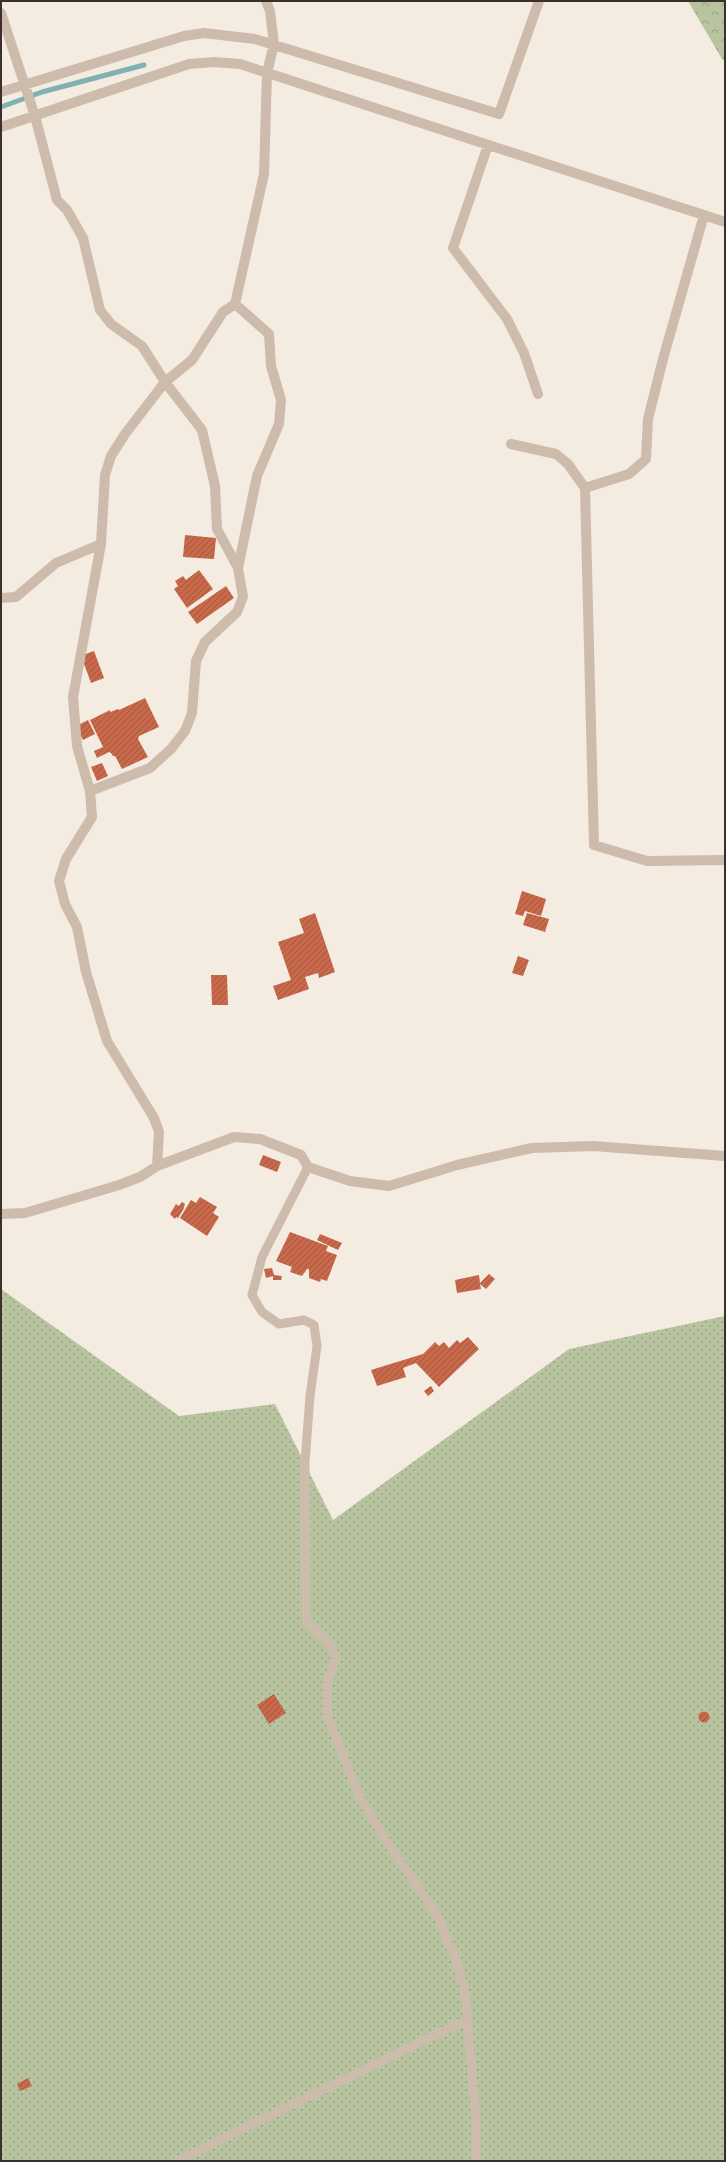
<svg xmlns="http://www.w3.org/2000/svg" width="726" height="2162" viewBox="0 0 726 2162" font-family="Arial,sans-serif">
<defs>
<pattern id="grass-dots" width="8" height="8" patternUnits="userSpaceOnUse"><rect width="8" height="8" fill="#b8c4a0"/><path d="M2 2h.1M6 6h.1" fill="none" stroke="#97a083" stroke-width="1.8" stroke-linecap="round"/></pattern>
<pattern id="forest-crowns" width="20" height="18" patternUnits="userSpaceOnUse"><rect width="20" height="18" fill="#b8c4a0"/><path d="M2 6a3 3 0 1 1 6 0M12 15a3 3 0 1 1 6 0" fill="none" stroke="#97a083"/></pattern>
<pattern id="building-hatch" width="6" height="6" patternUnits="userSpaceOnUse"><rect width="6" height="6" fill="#c8694b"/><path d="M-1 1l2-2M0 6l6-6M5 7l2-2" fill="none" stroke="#a4573f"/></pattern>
</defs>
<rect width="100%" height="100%" fill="#f4ebe1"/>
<path fill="url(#grass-dots)" d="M1,1289L179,1416L275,1404L333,1520L569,1349L725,1316V2161H1Z"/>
<path fill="url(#forest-crowns)" d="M688,1H725V61L722,59Z"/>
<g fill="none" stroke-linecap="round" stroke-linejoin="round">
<path stroke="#7fb0b2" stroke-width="5" d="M1,107L42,92L144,65"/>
</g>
<path fill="url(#building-hatch)" d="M185,535L216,538L214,559L183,557Z
M199,570L213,589L187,608L174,589L178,586L175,581L183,576L186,580Z
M226,586L234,598L197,624L188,612Z
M94,651L104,678L91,683L83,661H85L83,655Z
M145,698L159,727L139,736L138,739L148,757L122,769L115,756H113L111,753L109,752L97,758L94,751L103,747L90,720L110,710V712L118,709L119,710Z
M88,720L95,734L83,740L76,726Z
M102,763L108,776L97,781L91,767Z
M522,891L546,899L541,916L525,911L523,916L515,914Z
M315,913L335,972L319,978L318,973L305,977L309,989L278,1000L273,986L291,980L278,942L304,933L299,919Z
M527,913L549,919L545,932L523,925Z
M518,956L529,960L523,976L512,973Z
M211,975H227L228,1005H212Z
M263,1155L281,1162L277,1172L259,1165Z
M200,1197L217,1207L213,1213L219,1217L207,1236L180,1218L191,1200L196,1203Z
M182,1202L185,1204L183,1210L178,1218L176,1217L175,1219L170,1214L176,1204L179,1206Z
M290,1232L328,1246L326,1251L337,1255L327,1281L321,1279L320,1282L309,1278V1269H307L302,1276L290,1272L292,1267L276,1261Z
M320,1234L342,1243L338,1250L317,1240Z
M272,1268L274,1275L282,1276L281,1280H273V1276L266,1278L264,1269Z
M489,1274L495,1279L486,1289L480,1284L481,1289L457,1293L455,1280L479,1275L480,1283Z
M468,1337L479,1349L439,1387L416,1363L403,1368L406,1377L377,1386L371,1370L423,1354L435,1342L439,1346L444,1342L449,1348L457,1340L460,1343Z
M431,1386L434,1391L428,1396L424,1391Z
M274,1694L286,1713L269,1724L257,1705Z
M698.5 1717a5.5 5.5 0 1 1 11 0a5.5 5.5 0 1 1-11 0Z
M28,2078L32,2086L20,2091L17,2084Z"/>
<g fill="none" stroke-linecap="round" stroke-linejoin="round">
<path stroke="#cdbbac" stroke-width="9" d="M308,1167L262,1257L252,1295L262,1312L279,1324L304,1320L314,1325L317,1346L310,1396L305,1462L306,1621L330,1644L336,1660L327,1683V1715L359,1795L384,1838L437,1915L455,1957L465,1992L476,2121V2161
M177,2161L468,2019"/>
<path stroke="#cdbbac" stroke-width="10" d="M1,13L35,116L57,200L67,210L83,238L100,310L111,324L142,346L165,382L202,430L215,486L217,529L238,568
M1,92L184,36L204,33L255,39L499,114L539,1
M1,127L189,64L214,62L240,64L725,222
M488,145L453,248L507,319L524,353L538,394
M511,444L556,454L568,464L585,488L594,845L647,861L725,860
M585,488L629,474L646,459L648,419L663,359L704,215
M101,544L105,475L111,456L125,434L165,382L192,360L223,312L235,304
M1,598L16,597L56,563L101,544L73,697L77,746L90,791L92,817L66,859L59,881L65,904L77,927L86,972L107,1041L154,1118L159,1132L157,1166
M90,791L150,768L171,749L185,731L192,713L196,661L205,642L237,612L243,597L238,568L257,476L279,424L281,400L271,366L269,334L235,304L264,174L267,73L274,44L270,11L266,1
M1,1214L25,1213L119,1185L140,1177L157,1166L234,1137L260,1139L301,1155L308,1167L350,1181L389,1186L457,1165L532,1148L593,1146L725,1156"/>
</g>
<rect width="726" height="2162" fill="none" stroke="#3b302b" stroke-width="4"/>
</svg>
